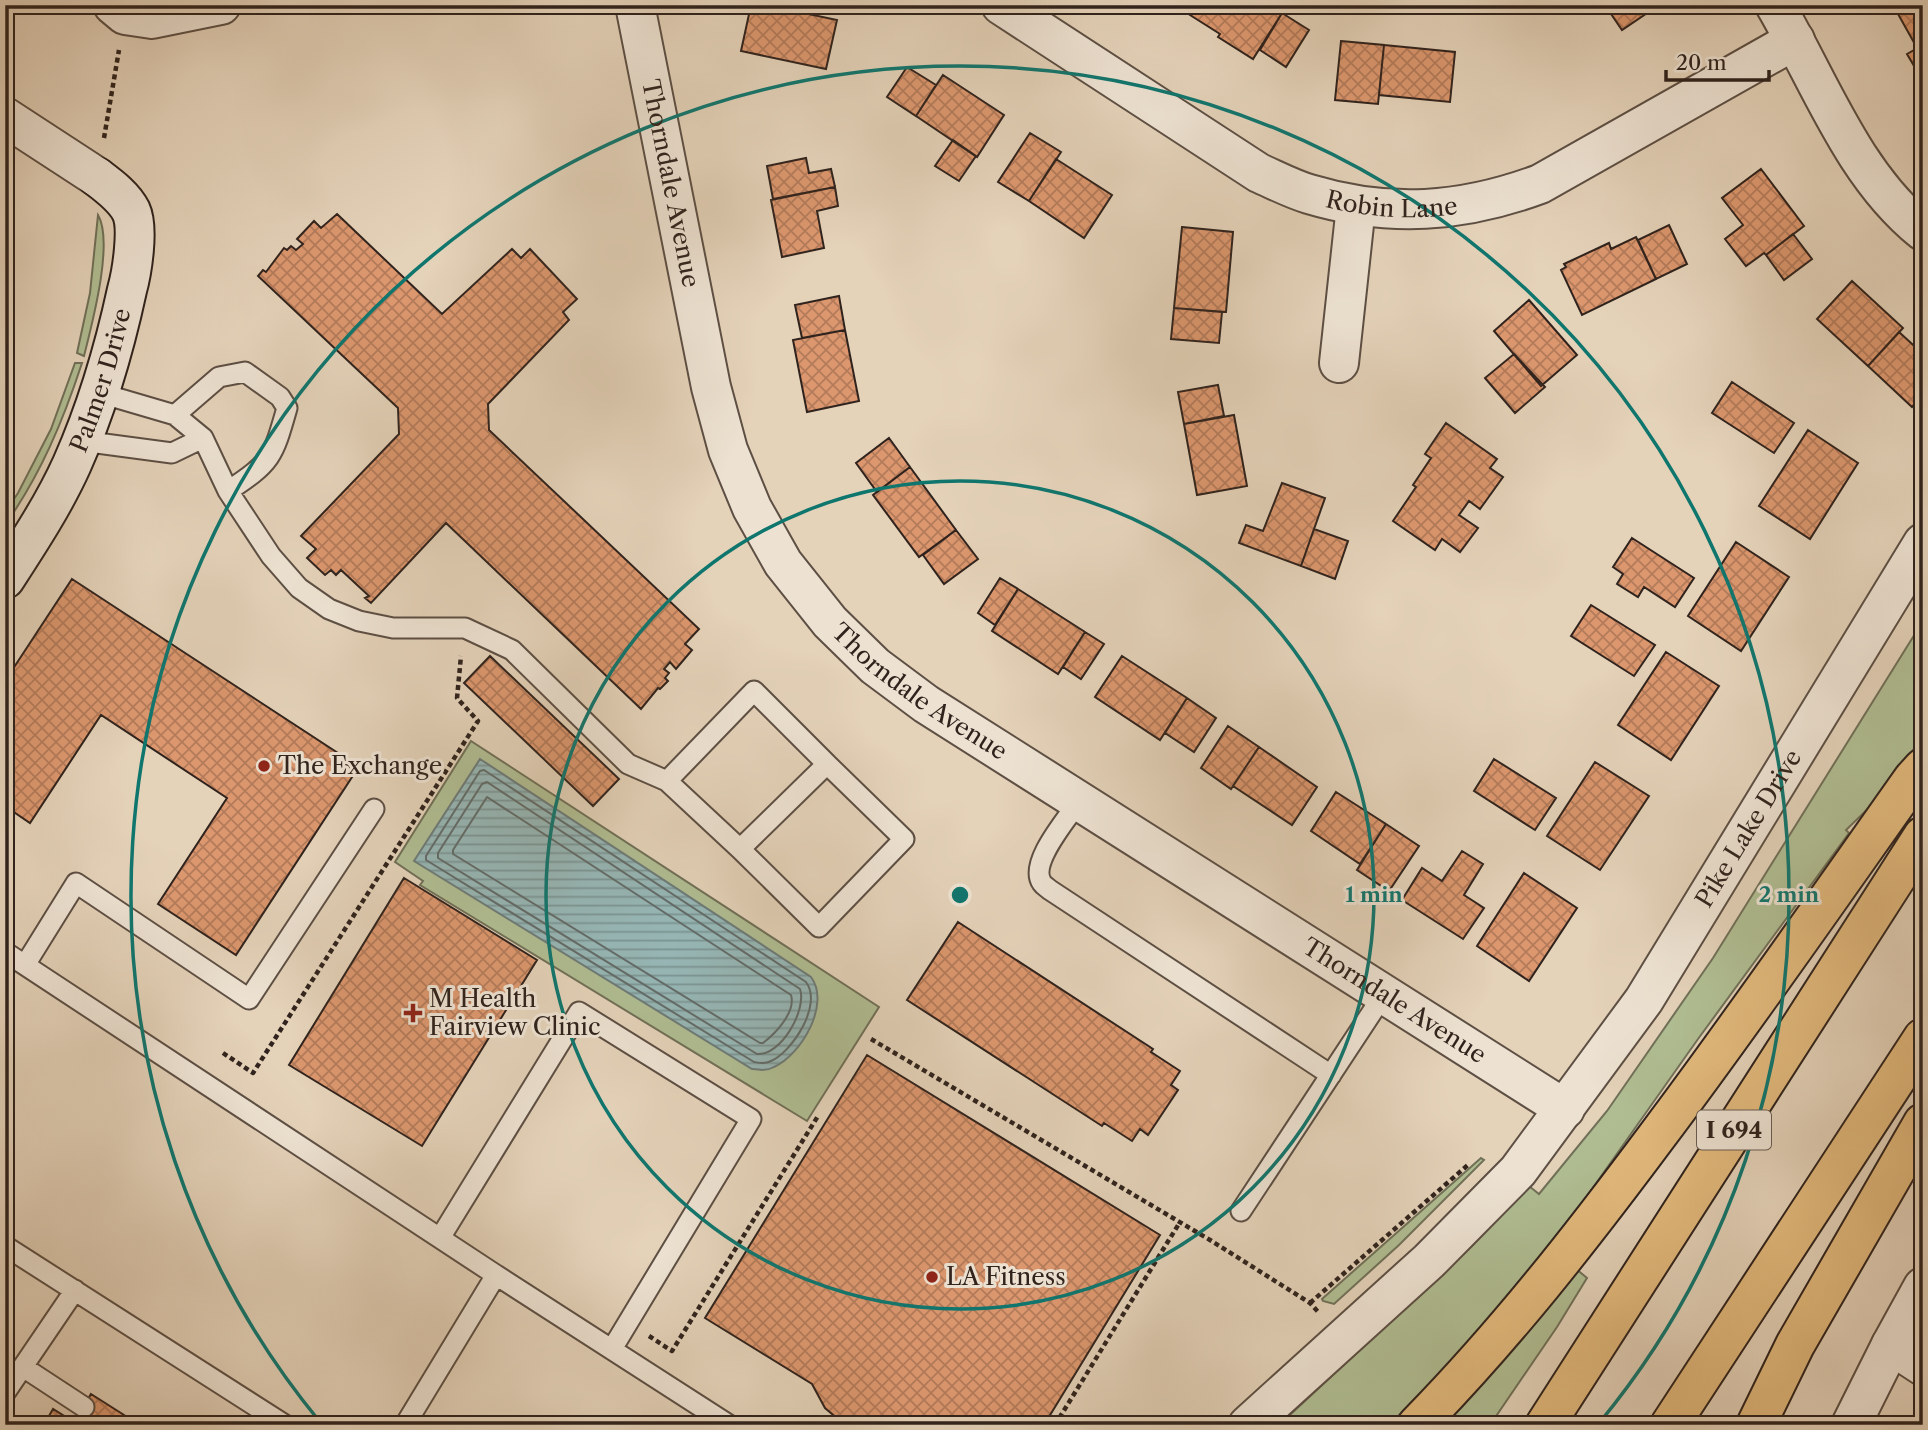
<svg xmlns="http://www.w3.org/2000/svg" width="1928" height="1430" viewBox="0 0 1928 1430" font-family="'Libre Caslon Text',serif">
<defs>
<pattern id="water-rules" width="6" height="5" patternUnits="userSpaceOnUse" patternTransform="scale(1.75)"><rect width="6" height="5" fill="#96b6b5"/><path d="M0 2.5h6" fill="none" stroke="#7b9493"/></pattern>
<pattern id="building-cross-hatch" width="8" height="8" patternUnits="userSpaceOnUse" patternTransform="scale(1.75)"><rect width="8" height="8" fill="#dc976e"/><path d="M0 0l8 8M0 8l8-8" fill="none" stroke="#b37b5a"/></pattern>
</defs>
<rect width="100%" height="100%" fill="#e4d2b9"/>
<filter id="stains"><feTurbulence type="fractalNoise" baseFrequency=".00286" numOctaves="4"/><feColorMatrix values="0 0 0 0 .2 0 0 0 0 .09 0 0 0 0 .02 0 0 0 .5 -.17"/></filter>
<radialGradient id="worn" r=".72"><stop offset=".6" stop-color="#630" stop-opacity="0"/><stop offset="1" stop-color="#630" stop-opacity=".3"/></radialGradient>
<path fill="#b0bd92" stroke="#707058" stroke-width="2" d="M98,215C114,242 92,324 84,356L77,353L90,293Z
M75,363H82C63,421 41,474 5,525V512L18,493L51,429Z
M1923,621V736L1878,799L1846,830L1849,833L1698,1039L1539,1264L1456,1363L1388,1425H1279L1472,1246L1529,1186L1539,1194L1607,1111L1713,958Z
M471,741L879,1007L807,1121L420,885L423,881L395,862Z
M1481,1158L1484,1160L1399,1245L1334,1304L1323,1301L1322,1299Z
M1575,1268L1587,1278L1557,1327L1490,1425H1438Z"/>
<path fill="url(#water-rules)" stroke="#6d7b78" stroke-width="2" d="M480,759L811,977C831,1004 801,1055 774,1067C767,1071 760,1070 752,1069L414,861Z"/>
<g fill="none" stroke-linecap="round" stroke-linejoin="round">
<path stroke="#636c69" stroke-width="2" d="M484,770L806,982C823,1005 792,1052 771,1061C765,1064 760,1063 754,1062L426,860V856L480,771Z
M487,782L800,989C807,1010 781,1056 757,1054L438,858V853L482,784Z
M487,797L791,995C796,1012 776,1033 763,1043H760L453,854V850Z"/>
</g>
<path fill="url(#building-cross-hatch)" stroke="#30231d" stroke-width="2" d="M751,5H795L794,11L837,20L826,69L741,51Z
M1196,5H1270L1282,13L1253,59L1218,37L1220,34L1190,15Z
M1605,5H1659L1622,30Z
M1893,5H1923V45L1917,48Z
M1282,13L1309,30L1286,67L1260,50Z
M1341,41L1384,45L1378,104L1335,100Z
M1384,45L1455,52L1450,102L1379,95Z
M1923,45V81L1907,54Z
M907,67L936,85L916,116L887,97Z
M943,75L1004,115L977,157L916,116Z
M1030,133L1061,152L1029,201L998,182Z
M953,140L976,156L959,181L935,166Z
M806,158L809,173L831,169L835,187L773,199L767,166Z
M1056,159L1112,195L1084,238L1029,201Z
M1761,169L1804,226L1766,255L1764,253L1746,266L1725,239L1743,225L1722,198Z
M835,187L838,206L817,211L824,248L782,257L771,200Z
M337,214L442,314L512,249L521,258L530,249L577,299L563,312L569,320L488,404L489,430L699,629L685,644L692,650L676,669L670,662L664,669L669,673L665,678L668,681L660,689L658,688L641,709L446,523L371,603L365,598L369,596L341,570L336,575L331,570L325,575L307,558L316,549L301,536L399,434L398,408L258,276L263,270L266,272L284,248L287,250L291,246L296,250L303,244L297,239L314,221L321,228Z
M1669,225L1687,264L1656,279L1638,240Z
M1182,227L1233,232L1226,312L1174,308Z
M1793,234L1812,259L1784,280L1766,255Z
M1636,237L1656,279L1582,315L1561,270L1566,267L1564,264L1609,243L1611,249Z
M1852,281L1903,328L1868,366L1817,319Z
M839,296L845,330L802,338L795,305Z
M1529,300L1577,355L1541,386L1494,331Z
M1174,308L1222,312L1219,343L1171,339Z
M845,330L859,401L807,412L793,340Z
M1899,332L1923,354V395L1912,407L1868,366Z
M1514,354L1545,387L1515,413L1485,378Z
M1732,382L1794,423L1774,453L1712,413Z
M1218,385L1224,416L1184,424L1178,392Z
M1234,415L1247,486L1197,495L1184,424Z
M1446,423L1497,459L1490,468L1503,477L1480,509L1469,501L1459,515L1478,528L1460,552L1442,539L1435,550L1393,521L1416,487L1413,485L1431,458L1425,454Z
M1808,430L1858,463L1810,539L1759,506Z
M889,438L910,467L877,492L856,463Z
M910,467L956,530L919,557L873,495Z
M1282,483L1325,498L1301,566L1239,543L1246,525L1263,531Z
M1314,529L1348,541L1335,579L1301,566Z
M956,530L978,559L944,584L923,555Z
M1632,538L1694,578L1675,607L1644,587L1638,597L1617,584L1623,574L1613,567Z
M1736,542L1789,577L1741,651L1688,616Z
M1000,578L1018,589L995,625L978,613Z
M72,579L344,757L341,761L356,771L236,955L158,904L227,798L101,715L30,823L5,806V681Z
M1018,589L1085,632L1058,674L992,631Z
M1591,605L1655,645L1634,676L1571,636Z
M1085,632L1104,644L1081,679L1063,667Z
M1666,652L1719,686L1671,760L1618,725Z
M490,656L619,779L593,806L464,683Z
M1122,656L1187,698L1160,740L1095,697Z
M1187,698L1216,718L1194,752L1165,733Z
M1228,726L1259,747L1231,789L1201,768Z
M1259,747L1317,787L1292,825L1233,786Z
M1494,759L1556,798L1535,830L1474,791Z
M1595,762L1649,796L1600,870L1547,836Z
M1336,792L1386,824L1360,864L1311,831Z
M1386,824L1419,846L1389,891L1357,870Z
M1462,851L1483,864L1464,895L1484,908L1463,939L1402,900L1422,868L1442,881Z
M1524,873L1577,908L1529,981L1477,946Z
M404,878L537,960L422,1146L289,1065Z
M958,922L1153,1049L1151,1052L1180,1071L1171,1085L1178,1090L1148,1135L1140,1129L1132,1141L1104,1123L1102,1126L907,1000Z
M867,1055L1160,1235L1044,1425H845L825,1408L812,1384L705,1318Z
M91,1394L124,1415L117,1425H35L38,1419L45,1423L53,1409L74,1422Z"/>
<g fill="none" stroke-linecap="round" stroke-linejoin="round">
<g stroke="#5d4f44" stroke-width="23">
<path id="lane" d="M100,393L175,415L203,438L228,491L271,556L299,588L329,609L359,621L393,628H465L512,650L628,764L667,781L740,849L827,764L754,691L667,781
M175,415L219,377L245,372L280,397L287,408C273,457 272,462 228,491
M82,441L172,453L203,438
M1079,801C1068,818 1028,863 1042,883C1044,886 1048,888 1050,890L1331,1075
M740,849L819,927L904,839L827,764
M5,952L496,1275L405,1425
M25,965L76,883L249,999L374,809
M1241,1211L1384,994
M440,1238L579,1012L751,1119L612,1349
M5,1246L285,1425
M496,1275L729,1425
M23,1367L84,1407
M5,1393L75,1290"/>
</g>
<g stroke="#5d4f44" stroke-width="42">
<g id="street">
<path d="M113,5L125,15L152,19L221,5"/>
<path id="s1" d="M635,5L711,387L728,450L752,508L783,563L830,622L875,666L926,704L1565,1109"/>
<path id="s2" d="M1001,5L1259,173C1275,180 1292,189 1309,194C1389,218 1462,213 1540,184L1795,40"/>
<path d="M1775,5C1819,80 1853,175 1923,231"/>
<path d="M5,117L97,177"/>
<path d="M1339,363L1356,206"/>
<path d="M1891,1345L1923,1366"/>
<path id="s3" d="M1248,1425L1429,1261L1518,1171L1644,1000L1923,543"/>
<path d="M1851,1425L1891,1345L1923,1287"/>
</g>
</g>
<g stroke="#30231d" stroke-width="42">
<g id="secondary">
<path id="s4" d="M5,579C29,542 54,504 72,464C97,408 114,350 127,290C132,272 139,228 131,211C124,197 109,186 97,177"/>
</g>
</g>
<g stroke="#30231d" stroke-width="42">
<path id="highway" d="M1417,1425C1506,1334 1581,1238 1657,1136C1745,1019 1828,899 1913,779L1923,768
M1545,1425L1923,836
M1670,1425L1923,1038
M1756,1425L1795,1345L1923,1123"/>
</g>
<path stroke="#30231d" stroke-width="4.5" stroke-dasharray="5 3.5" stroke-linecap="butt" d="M104,138L119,50
M871,1039L1210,1240L1310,1303L1319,1313
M223,1053L253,1073L478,721L457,698L461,656
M1310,1303L1469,1164
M649,1336L672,1351L818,1116
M1055,1425L1180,1222"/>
<use href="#lane" stroke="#ede2d2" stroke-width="19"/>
<use href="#street" stroke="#ede2d2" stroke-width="38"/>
<use href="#secondary" stroke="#ede2d2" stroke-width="38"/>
<use href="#highway" stroke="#e2b97c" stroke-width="38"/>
</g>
<g fill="none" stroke="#0f766e" stroke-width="3.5">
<circle cx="960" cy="895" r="414"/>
<path d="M320 1422A829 829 0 1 1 1600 1422"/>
</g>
<g fill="#8f2418" stroke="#ede2d2" stroke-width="2.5">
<circle cx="264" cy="766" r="7"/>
<path d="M409.5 1002.5h7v7h7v7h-7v7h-7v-7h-7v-7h7z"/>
<circle cx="932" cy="1277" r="7"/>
</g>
<g text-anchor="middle" stroke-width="6" stroke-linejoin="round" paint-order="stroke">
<rect fill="#ede2d2" stroke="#695c53" stroke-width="2" x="1697" y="1110.5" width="74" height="39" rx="5"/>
<g font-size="23" font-weight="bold" fill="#30231d">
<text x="1734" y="1138">I 694</text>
</g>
<g font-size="24" fill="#30231d" stroke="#ede2d2">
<text dy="8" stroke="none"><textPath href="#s1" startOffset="182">Thorndale Avenue</textPath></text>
<text dy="8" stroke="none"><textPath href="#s2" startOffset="446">Robin Lane</textPath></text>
<text dy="8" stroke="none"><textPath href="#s4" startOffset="222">Palmer Drive</textPath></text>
<text dy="8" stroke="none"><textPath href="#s1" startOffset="770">Thorndale Avenue</textPath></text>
<text dy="8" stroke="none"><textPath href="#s3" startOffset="784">Pike Lake Drive</textPath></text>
<text dy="8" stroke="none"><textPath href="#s1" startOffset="1337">Thorndale Avenue</textPath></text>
</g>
<g font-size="24" fill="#30231d" stroke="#ede2d2" text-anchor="start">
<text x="278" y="774">The Exchange</text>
<text x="429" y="1007">M Health<tspan x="429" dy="28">Fairview Clinic</tspan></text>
<text x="946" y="1285">LA Fitness</text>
</g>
</g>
<circle cx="960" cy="895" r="10" fill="#0f766e" stroke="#ede2d2" stroke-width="3.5"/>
<g font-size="21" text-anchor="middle" font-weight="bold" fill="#0f766e" stroke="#ede2d2" stroke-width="6" stroke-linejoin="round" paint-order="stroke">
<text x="1374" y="902">1 min</text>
<text x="1789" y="902">2 min</text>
</g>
<rect width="1928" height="1430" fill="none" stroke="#e4d2b9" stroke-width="28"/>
<rect x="7" y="7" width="1914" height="1416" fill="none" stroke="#30231d" stroke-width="3.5"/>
<rect x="14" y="14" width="1900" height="1402" fill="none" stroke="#30231d" stroke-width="2"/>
<path d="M1666 70v10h103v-10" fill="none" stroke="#30231d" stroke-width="3.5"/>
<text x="1676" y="70" font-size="21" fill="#30231d" stroke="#ede2d2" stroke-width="5" paint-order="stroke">20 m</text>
<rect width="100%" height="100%" filter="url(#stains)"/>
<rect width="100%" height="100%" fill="url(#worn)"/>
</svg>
